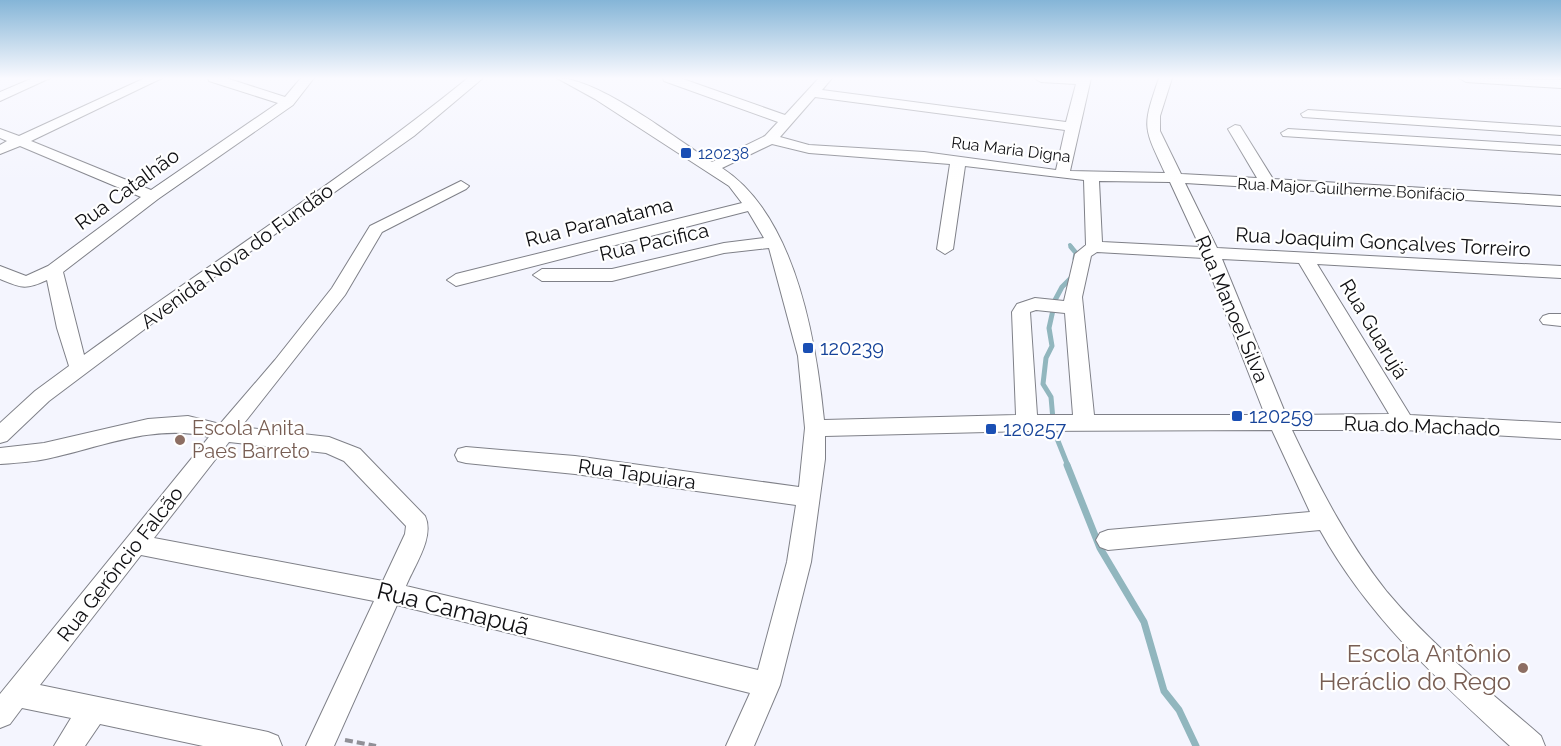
<svg xmlns="http://www.w3.org/2000/svg" width="1561" height="746" viewBox="0 0 1561 746" font-family="Raleway,sans-serif">
<rect width="100%" height="100%" fill="#f4f5fe"/>
<g fill="none" stroke-linecap="round" stroke-linejoin="round">
<path stroke="#91b6be" stroke-width="4" d="M1070,245L1072,248"/>
<path stroke="#91b6be" stroke-width="5" d="M1071,247L1076,253L1075,259
M1054,302L1062,287L1072,277
M1053,310L1049,328L1052,346L1046,358L1043,384L1051,397L1054,431L1068,466"/>
<path stroke="#91b6be" stroke-width="7" d="M1067,465L1100,548L1144,622L1164,691L1179,710L1196,746"/>
<g stroke="#7f8088" stroke-width="2">
<path id="minor" d="M33,78H50L0,101V92Z
M145,78H162L31,141L151,190L278,103L209,81L208,78H226L285,97L301,78H314L293,105L158,199L63,272L84,355C212,262 346,177 468,78H483L414,136L210,280L49,401L7,441L0,443V423L35,391L69,366L57,328L47,280C25,290 22,288 0,279V266L26,276L48,266L141,197L20,146L0,154V145L7,141L0,138V129L19,136Z
M557,78C598,78 675,138 712,162L765,136L778,122L664,81L663,78H680L785,115L819,78H832L822,90L1066,122L1076,84L1041,82L1034,78H1091L1070,171L1165,173C1143,126 1142,128 1159,78H1172L1160,116V131L1181,174L1257,178L1228,129L1235,125L1240,126L1273,179L1561,196V206L1185,183L1217,248L1561,266V278L1317,264L1410,415L1561,423V439L1404,430H1292C1319,487 1348,543 1387,592C1432,646 1488,690 1541,736L1545,746H1510C1438,680 1368,617 1320,530L1108,550L1100,547L1096,540L1100,533L1108,530L1310,512L1272,430L1027,431L825,436V459L811,562L780,685L754,746H726L750,693L397,605L334,746H306L374,601L141,555L40,685L268,732L278,736L282,746H203L100,724L85,746H54L71,718L22,708L10,724L0,728V694L209,437C155,423 99,448 46,459C31,462 15,463 0,464V448L44,443L148,419L188,416L220,424L275,360L332,288L370,226L461,181L469,186L466,189L382,232L345,295L241,427L329,437L360,449L425,516C435,537 414,566 406,586L758,670L787,562L796,505L575,474L466,463L458,461L455,455L458,449L466,447L575,456L799,487L805,428L798,356L769,248L724,253L612,281H542L533,275L542,269H612L724,243L764,238L748,211L456,286L447,280L456,274L742,203L729,186L595,99ZM815,97L1065,130L1056,170L924,152L809,145L780,137ZM772,144L809,153L950,164L937,249L945,254L953,249L965,166L1084,180L1086,245L1075,254L1064,301L1035,298L1017,304L1012,312L1016,415L824,420C816,339 795,215 722,168ZM1099,181L1170,182L1200,247L1102,242ZM1097,252L1204,258L1265,415H1094L1082,297L1091,256ZM1222,259L1299,263L1389,414L1286,415ZM1036,310L1065,313L1073,415H1037L1030,312ZM229,442L326,453L344,461L406,526L405,534L383,581L154,538Z
M1459,78L1561,80V88L1466,82Z
M1308,110L1561,127V135L1303,117L1301,114Z
M1288,129L1561,146V154L1283,136L1281,133Z
M1549,314H1561V326L1543,324L1540,320L1543,316Z"/>
</g>
<path stroke="#909097" stroke-width="4" stroke-dasharray="8 4" stroke-linecap="butt" d="M345,740L376,746"/>
<use href="#minor" fill="#fff" fill-rule="evenodd"/>
</g>
<linearGradient id="sky" x2="0" y2="1"><stop stop-color="#85b5d7"/><stop offset="0.43" stop-color="#fafaff"/><stop offset="1" stop-color="#fafaff" stop-opacity="0"/></linearGradient>
<rect width="1561" height="182" fill="url(#sky)"/>
<g fill="#1a4fb4" stroke="#fff" stroke-width="2">
<rect x="680" y="147" width="12" height="12" rx="3"/>
<rect x="802" y="342" width="12" height="12" rx="3"/>
<rect x="1231" y="410" width="12" height="12" rx="3"/>
<rect x="985" y="423" width="12" height="12" rx="3"/>
</g>
<g fill="#8d6e63" stroke="#fff" stroke-width="2">
<circle cx="180" cy="440" r="6"/>
<circle cx="1523" cy="668" r="6"/>
</g>
<g text-anchor="middle" stroke-width="4.5" stroke-linejoin="round" paint-order="stroke">
<g font-size="16" fill="#0f0f12" stroke="#fff">
<text transform="translate(1011 149) rotate(7)" y="6">Rua Maria Digna</text>
<text transform="translate(1351 189) rotate(3)" y="6">Rua Major Guilherme Bonifácio</text>
</g>
<g font-size="16" fill="#164399" stroke="#fff" text-anchor="start">
<text x="698" y="159">120238</text>
</g>
<g font-size="20" fill="#0f0f12" stroke="#fff">
<text transform="translate(127 189) rotate(-36)" y="7">Rua Catalhão</text>
<text transform="translate(599 222) rotate(-14)" y="7">Rua Paranatama</text>
<text transform="translate(654 242) rotate(-13)" y="7">Rua Pacifica</text>
<text transform="translate(1383 242) rotate(3)" y="7">Rua Joaquim Gonçalves Torreiro</text>
<text transform="translate(237 256) rotate(-36)" y="7">Avenida Nova do Fundão</text>
<text transform="translate(1232 309) rotate(67)" y="7">Rua Manoel Silva</text>
<text transform="translate(1374 329) rotate(59)" y="7">Rua Guarujá</text>
<text transform="translate(1422 426) rotate(2)" y="7">Rua do Machado</text>
<text transform="translate(637 474) rotate(8)" y="7">Rua Tapuiara</text>
<text transform="translate(120 564) rotate(-52)" y="7">Rua Gerôncio Falcão</text>
</g>
<g font-size="20" fill="#164399" stroke="#fff" text-anchor="start">
<text x="820" y="355">120239</text>
<text x="1249" y="423">120259</text>
<text x="1003" y="436">120257</text>
</g>
<g font-size="20" fill="#785e54" stroke="#fff" text-anchor="start">
<text x="192" y="435">Escola Anita<tspan x="192" dy="23">Paes Barreto</tspan></text>
</g>
<g font-size="24" fill="#0f0f12" stroke="#fff">
<text transform="translate(453 609) rotate(14)" y="8">Rua Camapuã</text>
</g>
<g font-size="24" fill="#785e54" stroke="#fff" text-anchor="end">
<text x="1511" y="662">Escola Antônio<tspan x="1511" dy="28">Heráclio do Rego</tspan></text>
</g>
</g>
</svg>
